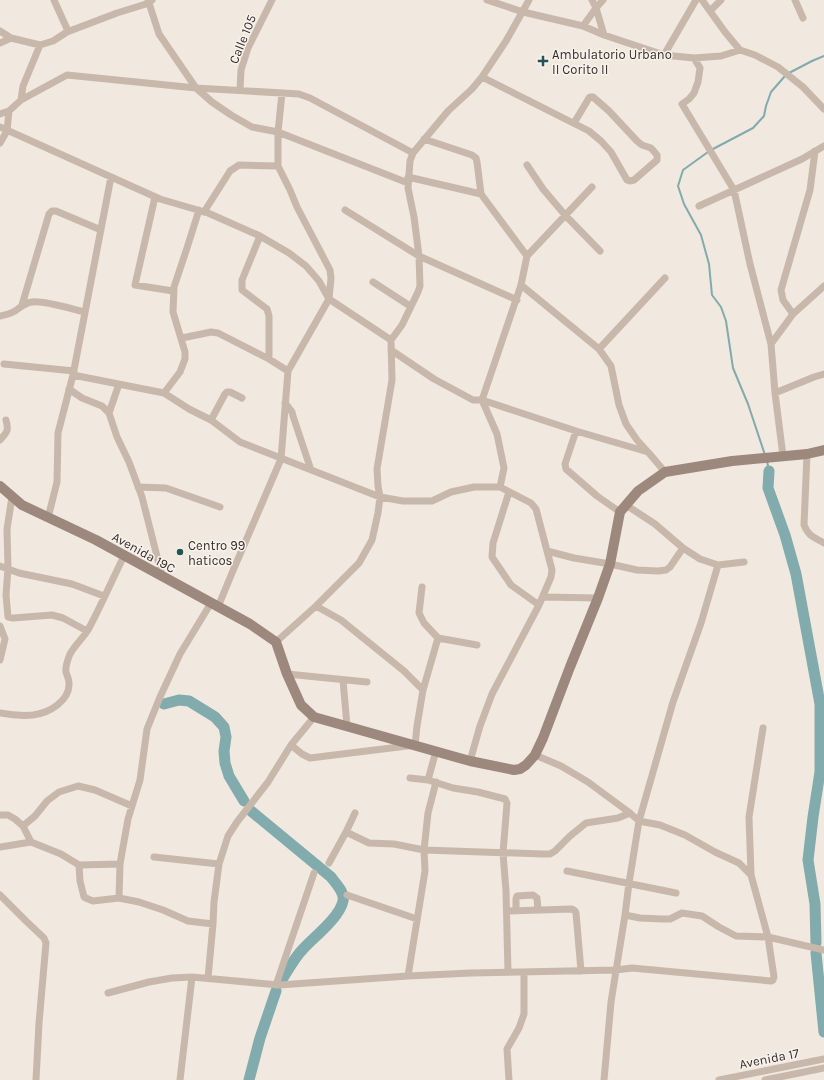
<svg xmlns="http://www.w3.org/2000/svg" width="824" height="1080" viewBox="0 0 824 1080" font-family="Karla,sans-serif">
<rect width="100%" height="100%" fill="#f1e8df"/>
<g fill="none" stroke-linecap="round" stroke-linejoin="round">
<path stroke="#81abac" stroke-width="2" d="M789,73L812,61L824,56
M713,149L753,128L764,116L766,106L771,92L785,76
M708,152L683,170L678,186L684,204L701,235L709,264L712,295L721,307L726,321L733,368L748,404L765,455
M767,461L769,471"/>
<path stroke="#81abac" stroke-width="11" d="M769,471L768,488L785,535L796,574L820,704V772L813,817L808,860L815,904L816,943
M164,704L179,700L189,701L215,717L224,727L226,737L224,751L225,763L229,776L244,801
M251,811L331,877C336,884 345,892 343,901C340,917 314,937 303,949C294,958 287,972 280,983
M816,953L824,1032
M249,1080L260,1038L276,991"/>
<path stroke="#c8b8ac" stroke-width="7" d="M54,0L68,31
M148,0L159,34L196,88L212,102L231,115L252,127L278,132L408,183
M487,0L523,12L583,26L604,35L664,55L694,58L721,56L740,50
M592,0L596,8L604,35
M702,0L725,32L740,50L755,55L778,67L803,87L824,109
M795,0L803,18
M710,11L721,0
M583,26L596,8L603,0
M0,31L11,38
M0,43L11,38L40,45L53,41L67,32L117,13L146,4L152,0
M664,55L696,0
M694,58L700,68L698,82L694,93L689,99L682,104L734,190L750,264L771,344L775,393L783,456
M482,77L589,131L601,141L611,152L627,180L630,181L634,180L657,160V155L651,148L642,145L637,141L609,111L593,97H590L589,98L574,123
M240,90L241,70L248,48L272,0
M21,100L23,86L40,45
M0,114L9,111L21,100L67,75L196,88L299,94L310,98L413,153
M0,127L160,199L208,213L260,236L289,253L306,266L319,281L329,299L391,340
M424,139L472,155L476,158L477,162L481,194L527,256L521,285L482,400L497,434L504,468L500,487
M0,143L7,131L9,111
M527,165L543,189L565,215L600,251
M408,177L481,194
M155,197L135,285L173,291
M699,206L802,159L824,146
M345,210L419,256L517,300
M204,212L230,171L239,165L278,166
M260,236L242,280V290L267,309L269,316V359
M527,256L592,187
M373,282L410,306
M521,285L599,349L611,366L619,405L626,424L637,440L647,451
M22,305L49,214L52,211H56L101,230
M793,314L824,286
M0,316C5,315 10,314 15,311C21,307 24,303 32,302C43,300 72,309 85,312
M182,338L211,332L218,333L269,359L288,371
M771,344L793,314L783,300L781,290L810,190L815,151
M599,349L665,278
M391,350L434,379L473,400H482L576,431L648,452L665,472
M4,364L74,371
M73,375L164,393L189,409L211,420L240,442L380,497L403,501H432L451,492L474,487H500L531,503L536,509L552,570L551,577L539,605L492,694L480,726L470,761
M69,389L82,398L102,406L109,413L117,437L129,462L142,497L162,576
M164,393L180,372L185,359V352L173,312L174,287L187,248L199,210
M775,393L814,377L824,374
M285,403L292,412L293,416L311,470
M109,413L119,384
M211,420L225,394L227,392H230L242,398
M576,431L565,464L566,469L597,496L620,512
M0,440C7,432 9,431 6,420
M807,454L804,525C809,537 814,537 824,543
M138,487L166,488L220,507
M509,492L493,543L492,557L511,585L539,605
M12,497L7,529L8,569L6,595L8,617L13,618L52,615L63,618L87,631
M626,505L655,524L683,548L700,559L718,565L744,562
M48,518L57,482L58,433L73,375L111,177
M547,551L574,558L610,564L637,570L658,571L666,570L670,567L683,548
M0,566L19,573L72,584L104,596
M422,587L419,613L424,623L438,638L477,645
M543,597L598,598
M316,606L341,620L404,671L423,690
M218,607L232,573L281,459L288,371L329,299L331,278L330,270L297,207L290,190L278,166V132L282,93
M0,626L5,639L0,660
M276,642L316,606L359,563L372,540L378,513L380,497L378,486L377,469L392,380L391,340L402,325L418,292L420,286L419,256L414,217L408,188L410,161L413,153L448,111L472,89L482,77L506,41L529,0
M287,674L367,682
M343,680L347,726
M0,713C11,715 22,716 33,715C49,713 70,701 69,683C69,679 67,676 66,672C65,666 68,659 70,654C75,645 83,638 88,630C101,606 112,580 124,556
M291,745L302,754L310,758L415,745L417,726L423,690L438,638
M535,755L561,766L588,782L630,813L639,821L660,825L685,835L715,852L739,863L751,875
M410,778L428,780L453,788L478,792L505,799L507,803L503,853L506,891L508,972
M428,780L436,751
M355,813L346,832L369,843L394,844L424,850L543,854H550L555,851L570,836L586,823L618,818L630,813
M0,815H8L15,819L23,826L31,842L61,854L79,865L120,864
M23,826L35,816L47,801L59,792L78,786L95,790L132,806
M0,847L31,842
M154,857L219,864
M329,863L346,832
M79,865L80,881L84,897L88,899L93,901L119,898L139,902L163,910L188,921L213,924
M567,871L676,893
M0,895L26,921L44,938L46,943L39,1023L36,1080
M347,895L417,919
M119,898L120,864L128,819L140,780L147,729L160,697L180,654L211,603
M516,910V899L517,896L533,895L537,898L538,910
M507,911L572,909L575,911L576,913L581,971
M625,915L640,918L662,919H670L682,913L702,916L719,927L736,936L768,937L824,950
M408,976L425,871L424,850L428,813L436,782
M208,978L213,924L214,902L219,864L228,836L237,822L268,782L291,745L314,717
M276,985L314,873
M108,993L149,982L172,978L192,977L279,985L408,976L471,973L616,970L632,968L771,981L773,980L774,977L768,937L751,875L749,817L763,728
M180,1080L192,977
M509,1080L507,1049L519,1028L524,1014V972
M604,1080L611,1002L625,915L629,883L639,821L673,702L701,623L718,565
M719,1080L824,1059
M765,1080L824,1068"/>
<path stroke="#9c887d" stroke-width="10" d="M0,486L22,505L96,540L250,624L276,642L287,674L301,705L314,717L470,761L514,770L520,769L526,765L535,755L543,738L570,667L598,598L610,564L620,512L638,491L665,472L732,461L807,454L824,450"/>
</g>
<g fill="#235355" stroke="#f9f2ec" stroke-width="1.5">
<path d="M541 55h4v4h4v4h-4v4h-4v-4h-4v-4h4z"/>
<circle cx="180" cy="552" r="4"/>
</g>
<g text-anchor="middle" stroke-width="3" stroke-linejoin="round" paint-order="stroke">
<g font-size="13" fill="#372e2a" stroke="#f9f2ec">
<text transform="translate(242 39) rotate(-68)" y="5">Calle 105</text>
<text transform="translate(144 552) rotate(29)" y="5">Avenida 19C</text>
<text transform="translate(769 1058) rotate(-11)" y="5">Avenida 17</text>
</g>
<g font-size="13" fill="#372e2a" stroke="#f9f2ec" text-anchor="start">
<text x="552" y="59">Ambulatorio Urbano<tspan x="552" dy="15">II Corito II</tspan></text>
<text x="188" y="550">Centro 99<tspan x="188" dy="15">haticos</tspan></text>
</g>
</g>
</svg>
